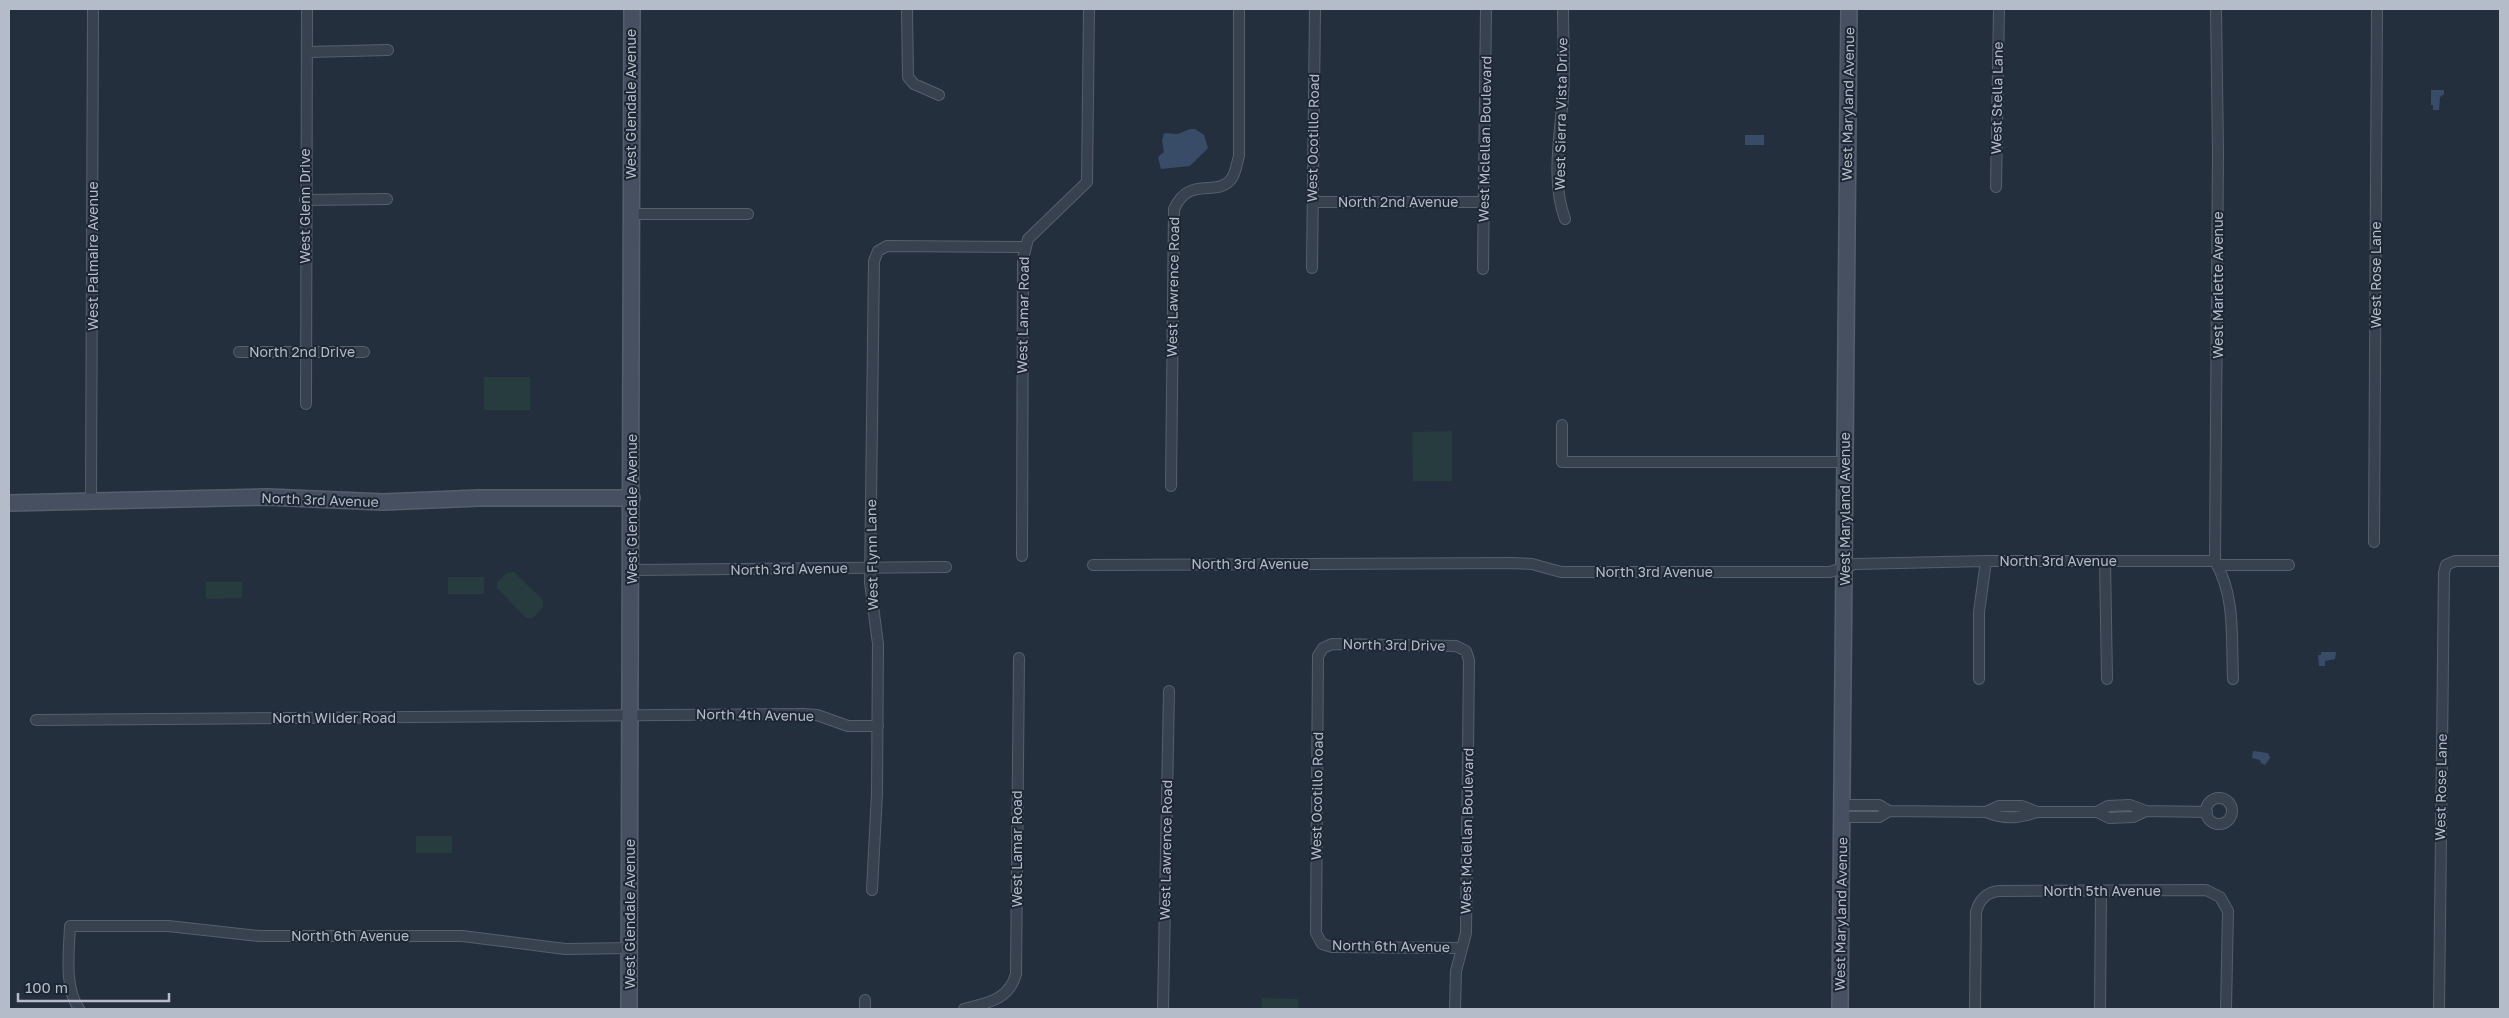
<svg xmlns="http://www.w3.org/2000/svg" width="2509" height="1018" viewBox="0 0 2509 1018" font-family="'Golos Text',sans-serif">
<rect width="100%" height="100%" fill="#242f3e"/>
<path fill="#263c3f" d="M484,377H530V410H484Z
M1452,431V481H1413L1412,432Z
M514,572L543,600V607L533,618H526L497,588V582L507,573Z
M448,577H484V594H448Z
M206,582H242V598L206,599Z
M416,836H452V853H416Z
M1262,998L1298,999V1009H1262Z"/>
<path fill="#394c67" d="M2431,90H2444V94L2440,97L2439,110H2433V105H2431Z
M1190,129H1195L1204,135L1208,148L1190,166L1161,169L1158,157L1164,152L1162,141L1164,133L1178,134Z
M1745,135H1764V145H1745Z
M2321,652H2336L2335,659L2325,661V666H2319L2318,655H2321Z
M2253,751L2268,753L2270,758L2265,765L2261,763L2260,760L2252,758Z"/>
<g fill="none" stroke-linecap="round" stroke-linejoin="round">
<g stroke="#565f6c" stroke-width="12">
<path id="street" d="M907,9L908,77L914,84L939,95
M1563,9C1563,38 1565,68 1563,97C1560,136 1551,181 1565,219
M307,52L388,50
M1996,187L1999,9
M305,200L387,199
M1312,202H1484
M631,214H748
M1312,268L1315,9
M1483,269L1486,9
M239,352H364
M306,404L307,9
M1562,425V462H1845
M1171,486L1174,209C1190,174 1217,199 1232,178C1236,172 1237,162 1239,156V9
M91,502L93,9
M2374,542L2377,9
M1022,556L1023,259L1028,239L1087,182L1089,9
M2105,561L2107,679
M2215,561L2218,152L2216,9
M2215,561C2236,597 2231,638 2233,679
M1093,565L1513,563L1532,564L1561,572H1830L1855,564L1986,561H2215
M2218,565H2289
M632,570L946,567
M1979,679V612L1986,561
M36,720L803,714L817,715L848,726H878
M2206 811a13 13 0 1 1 26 0a13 13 0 1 1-26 0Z
M1842,805H1879L1889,811L1986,812L1999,806H2022L2037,812H2097L2109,818L2133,817L2146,811
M1986,812C2004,820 2019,818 2037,812
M2097,812L2108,806L2130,805L2146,811L2207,812
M1842,817H1879L1889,811
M872,890L877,793L878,644L870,583L874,261L878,251L887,246L1025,247
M79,1009C64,987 69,952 70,926H168L259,936H462L565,949L630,948
M865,1009V1000
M964,1009C987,1003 1009,1000 1016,974L1019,658
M1163,1009L1169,691
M1455,1009L1456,971L1466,933L1469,660L1466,651L1456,646L1332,644L1323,648L1318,656L1316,933L1322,944L1332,947L1461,948
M1975,1009L1976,912C1979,900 1987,892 1999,891L2206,890L2220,897L2228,911L2226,1009
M2100,1009L2101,891
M2439,1009L2444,573L2446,565L2455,561H2500"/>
</g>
<g stroke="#565f6c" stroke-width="18">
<path id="secondary" d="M9,503L268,497L383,502L479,498H632
M629,1009L632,9
M1840,1009L1849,9"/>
</g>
<use href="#street" stroke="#38414e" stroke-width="10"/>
<use href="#secondary" stroke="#465061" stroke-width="15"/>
</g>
<g text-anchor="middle" stroke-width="4" stroke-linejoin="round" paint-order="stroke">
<g font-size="14" fill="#b4bcc9" stroke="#1d2633">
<text transform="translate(1997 98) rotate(-89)" y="5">West Stella Lane</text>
<text transform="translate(631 104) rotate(-90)" y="5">West Glendale Avenue</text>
<text transform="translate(1848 104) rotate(-89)" y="5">West Maryland Avenue</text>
<text transform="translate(1561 114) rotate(-89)" y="5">West Sierra Vista Drive</text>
<text transform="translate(1313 138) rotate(-89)" y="5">West Ocotillo Road</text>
<text transform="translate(1485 139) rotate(-89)" y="5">West Mclellan Boulevard</text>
<text x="1398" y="207">North 2nd Avenue</text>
<text transform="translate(305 206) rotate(-90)" y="5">West Glenn Drive</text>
<text transform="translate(93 256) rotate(-90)" y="5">West Palmaire Avenue</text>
<text transform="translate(2376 275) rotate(-90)" y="5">West Rose Lane</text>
<text transform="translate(2218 285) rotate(-90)" y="5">West Marlette Avenue</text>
<text transform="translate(1173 287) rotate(-89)" y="5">West Lawrence Road</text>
<text transform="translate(1023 315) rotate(-89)" y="5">West Lamar Road</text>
<text x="302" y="357">North 2nd Drive</text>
<text transform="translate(320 500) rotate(2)" y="5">North 3rd Avenue</text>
<text transform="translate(632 509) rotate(-90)" y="5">West Glendale Avenue</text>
<text transform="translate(1845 509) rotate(-90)" y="5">West Maryland Avenue</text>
<text transform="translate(872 555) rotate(-91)" y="5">West Flynn Lane</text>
<text x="2058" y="566">North 3rd Avenue</text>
<text x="1250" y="569">North 3rd Avenue</text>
<text transform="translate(789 569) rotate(-1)" y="5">North 3rd Avenue</text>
<text x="1654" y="577">North 3rd Avenue</text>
<text transform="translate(1394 645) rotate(1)" y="5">North 3rd Drive</text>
<text transform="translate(755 715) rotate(1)" y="5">North 4th Avenue</text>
<text x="334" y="723">North Wilder Road</text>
<text transform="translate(2441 787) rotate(-89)" y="5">West Rose Lane</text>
<text transform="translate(1317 796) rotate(-89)" y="5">West Ocotillo Road</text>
<text transform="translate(1467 831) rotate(-89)" y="5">West Mclellan Boulevard</text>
<text transform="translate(1017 849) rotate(-90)" y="5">West Lamar Road</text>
<text transform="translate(1166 850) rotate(-89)" y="5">West Lawrence Road</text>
<text x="2102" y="896">North 5th Avenue</text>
<text transform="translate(630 914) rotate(-90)" y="5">West Glendale Avenue</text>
<text transform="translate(1841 914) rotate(-89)" y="5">West Maryland Avenue</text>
<text x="350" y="941">North 6th Avenue</text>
<text transform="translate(1391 946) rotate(1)" y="5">North 6th Avenue</text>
</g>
</g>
<rect width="2509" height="1018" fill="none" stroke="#b4bcc9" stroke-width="20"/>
<path d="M18 993v8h151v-8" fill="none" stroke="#b4bcc9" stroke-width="2.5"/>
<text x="25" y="993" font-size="15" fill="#b4bcc9" stroke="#1d2633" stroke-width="4" paint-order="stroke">100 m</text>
</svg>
